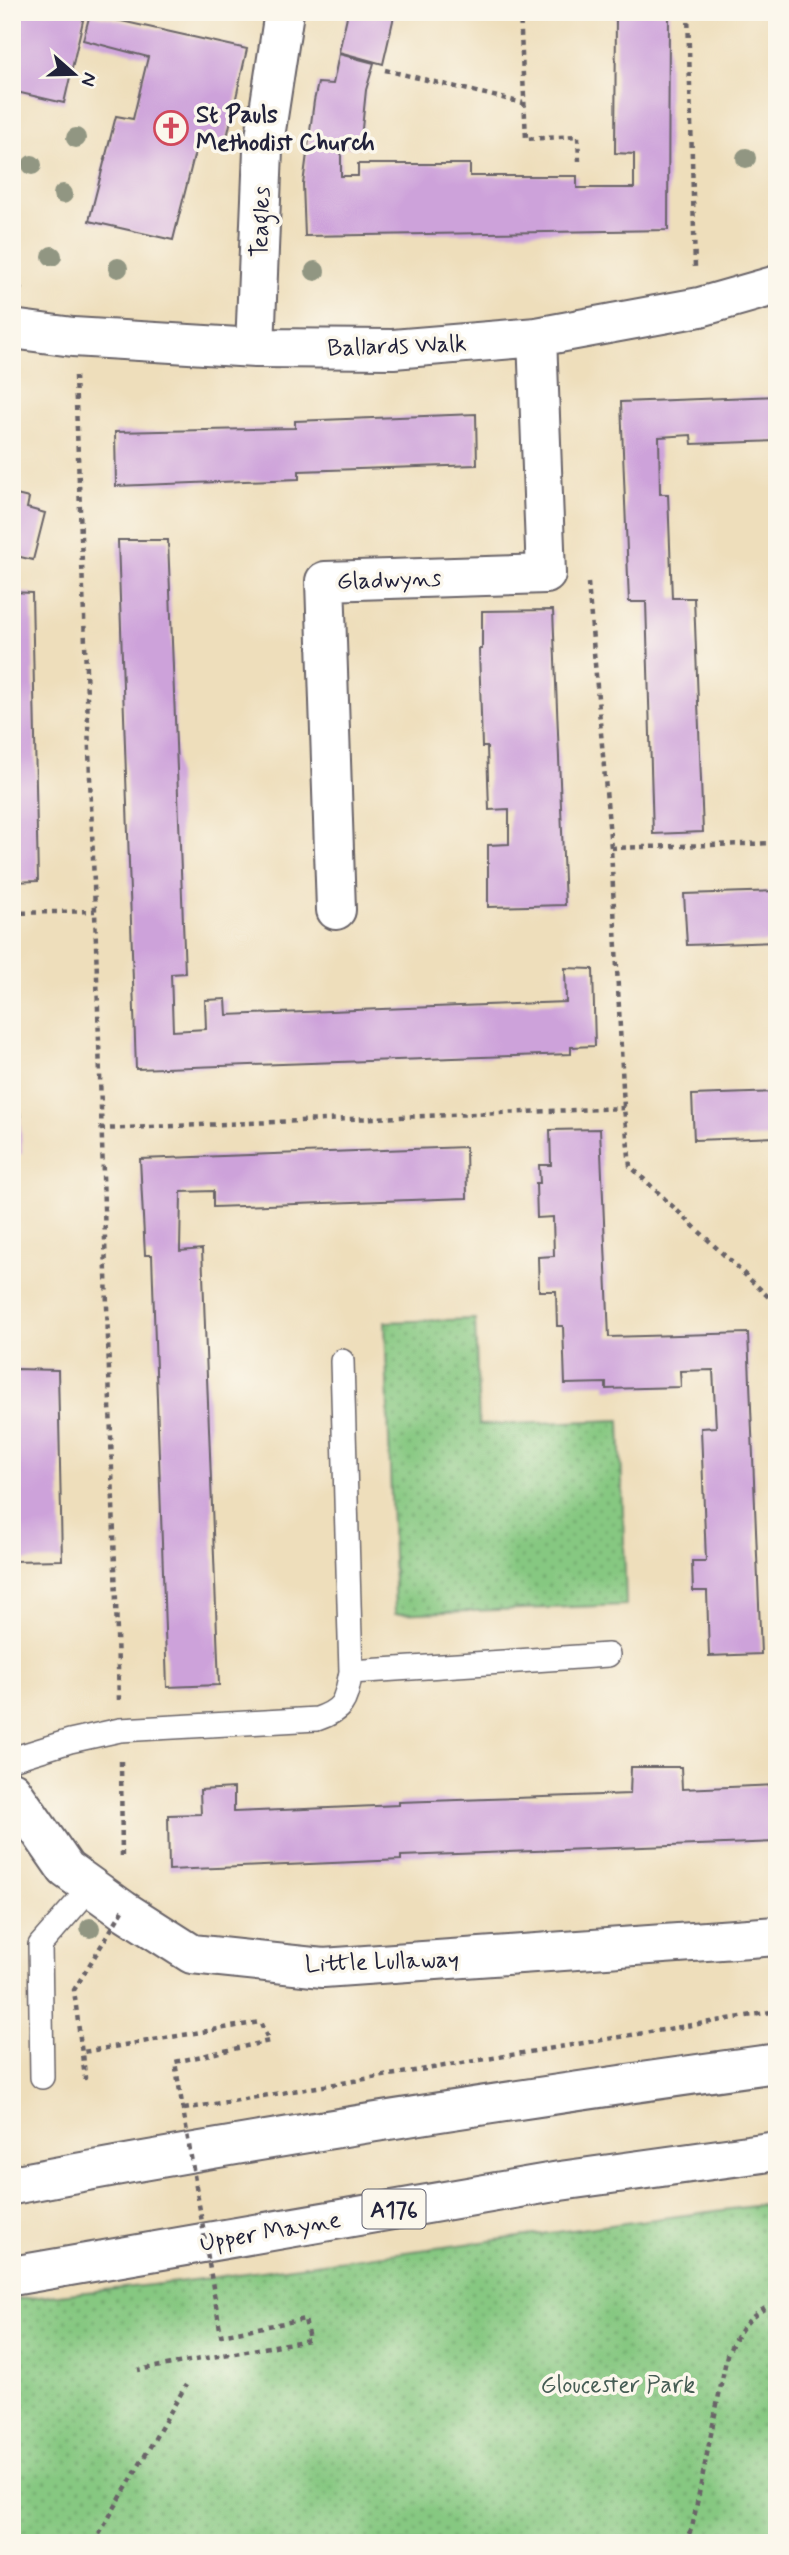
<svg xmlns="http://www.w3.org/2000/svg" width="789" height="2555" viewBox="0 0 789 2555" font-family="Mynerve,sans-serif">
<defs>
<pattern id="park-dots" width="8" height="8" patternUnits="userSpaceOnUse" patternTransform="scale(1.75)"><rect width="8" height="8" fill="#86c881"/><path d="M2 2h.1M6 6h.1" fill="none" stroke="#6da26b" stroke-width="1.8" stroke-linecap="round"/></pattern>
</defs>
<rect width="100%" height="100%" fill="#fbf7ec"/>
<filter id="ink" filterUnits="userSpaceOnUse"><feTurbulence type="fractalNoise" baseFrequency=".0143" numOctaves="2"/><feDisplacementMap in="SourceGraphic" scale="14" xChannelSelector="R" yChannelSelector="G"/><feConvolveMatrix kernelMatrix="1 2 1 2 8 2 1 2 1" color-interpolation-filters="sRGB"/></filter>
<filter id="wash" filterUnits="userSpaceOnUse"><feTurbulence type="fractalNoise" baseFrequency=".00686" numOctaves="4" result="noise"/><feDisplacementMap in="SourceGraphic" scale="28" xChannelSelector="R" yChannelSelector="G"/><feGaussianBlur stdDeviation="1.57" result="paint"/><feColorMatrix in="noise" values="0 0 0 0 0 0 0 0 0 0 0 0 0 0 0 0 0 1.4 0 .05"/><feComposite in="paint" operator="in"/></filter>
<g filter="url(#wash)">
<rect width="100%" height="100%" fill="#eedebb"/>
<path fill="url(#park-dots)" stroke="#54755e" stroke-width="2" d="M475,1319L479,1425L620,1420L626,1605L395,1614L385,1322Z
M777,2203V2543H12V2300L170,2283Z"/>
<g id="blocks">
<path fill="#cda2da" d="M12,12H85L64,103L12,91Z
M348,12H395L383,64L339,52Z
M616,12H669L668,230L305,236L303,184L314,101L318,83L333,84L339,54L374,63L366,90L360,148L341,147V176H358V164H470V176H577V188H634V154L615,153Z
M90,14L247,49L226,142L199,136L173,240L89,221L116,116L133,119L148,57L83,40Z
M777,396V441L692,444L691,435L659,437L660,494H668L672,598H694L703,832L653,834L646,602H629L621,402Z
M476,414L477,465L299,471V479L116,486L115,432L295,428V421Z
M12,494L29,498L27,508L45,513L33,560L12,555Z
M118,540H168L185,973L171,974L173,1031L206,1029L205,1000L226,999L227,1015L566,1002L565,968L593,969L595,1046L571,1047V1054L136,1069Z
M12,592L32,593L38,881L12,882Z
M553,610L565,905L488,907V845L509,844V809L489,810L487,747H482L479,649H482V611Z
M777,891V942L687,945L684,894Z
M777,1092V1137L694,1140L692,1095Z
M12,1110H20L22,1154H12Z
M600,1129L609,1337L748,1333L761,1654L709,1656L707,1591H693L692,1561H706L701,1428L716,1427L713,1370L680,1371L681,1387L606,1389V1383L565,1384L563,1326H557L556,1291H539L538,1257L554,1256L553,1217L537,1218L536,1183H540L539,1165H551L550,1130Z
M466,1147L467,1198L213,1207V1191L181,1192L180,1251L202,1249L219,1685L167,1687L152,1255H145L140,1159Z
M15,1369L58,1370L62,1560L12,1561V1387H15Z
M631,1767H681L682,1789L777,1785V1842L401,1856V1860L169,1870L168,1815L201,1814L200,1790L234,1788V1812L399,1805V1802L630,1794Z"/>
</g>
</g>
<g filter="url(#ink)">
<use href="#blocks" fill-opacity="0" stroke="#696468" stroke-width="2"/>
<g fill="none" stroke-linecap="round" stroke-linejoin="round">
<g stroke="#696468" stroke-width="26">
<path id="service" d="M351,1672L608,1655
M12,1759L70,1741L120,1730L317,1719C346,1709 345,1700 351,1672L342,1361
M42,2077L40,1945L91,1887"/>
</g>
<g stroke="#696468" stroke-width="42">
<path id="minor" d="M12,329L73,337L255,348L393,349L537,337L700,307L777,285
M255,348L263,150L284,12
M336,910L325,581L546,574L537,337
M12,1791L66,1869L123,1910L192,1954L323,1968L777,1936"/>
</g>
<g stroke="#696468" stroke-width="42">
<path id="primary" d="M12,2185C266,2137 521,2098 777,2063
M12,2276L560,2181L777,2151"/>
</g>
<path stroke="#696468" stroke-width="4.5" stroke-dasharray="5 5" stroke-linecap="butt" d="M520,12L526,139L578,136L579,161
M688,12L695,268
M385,70L523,103
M12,121L19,123L12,217
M12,270L21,290
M75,376L95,911L119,1700
M588,583L611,848L624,1108L630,1166L777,1305
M611,848L777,843
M12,913L95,911
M100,1129L624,1108
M121,1761L122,1861
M184,2109L777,2011
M94,2543L186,2385
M684,2543L692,2528L727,2355C739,2330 750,2313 777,2303"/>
<use href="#service" stroke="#fff" stroke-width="23"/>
<use href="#minor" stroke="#fff" stroke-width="38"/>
<use href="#primary" stroke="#fff" stroke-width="38"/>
<path stroke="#696468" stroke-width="4.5" stroke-dasharray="5 5" stroke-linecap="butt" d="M123,1910L74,1990L85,2078L83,2052L260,2022L269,2041L175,2062L221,2335L305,2319L309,2340L138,2370"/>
</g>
<g fill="#919682">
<circle cx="76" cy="138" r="10"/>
<circle cx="746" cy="158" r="10"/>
<circle cx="32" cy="165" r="10"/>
<circle cx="63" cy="194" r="10"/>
<circle cx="52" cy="256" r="10"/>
<circle cx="118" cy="268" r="10"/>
<circle cx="315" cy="271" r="10"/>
<circle cx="90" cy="1928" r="10"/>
</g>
</g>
<defs>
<g id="church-ring" transform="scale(1.75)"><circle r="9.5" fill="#fbf7ec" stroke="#d1495b" stroke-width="1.5"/><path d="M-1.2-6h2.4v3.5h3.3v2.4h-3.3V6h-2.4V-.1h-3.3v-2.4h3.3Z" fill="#d1495b"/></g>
</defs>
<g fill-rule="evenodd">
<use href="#church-ring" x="171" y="128"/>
</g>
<g text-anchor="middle" stroke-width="7" stroke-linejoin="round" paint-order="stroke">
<rect fill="#fbf7ec" stroke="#636270" stroke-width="2" x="362.5" y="2189.5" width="63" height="39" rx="5"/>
<g font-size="23" font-weight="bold" fill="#22223b">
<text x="394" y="2217">A176</text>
</g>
<g font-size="24" font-weight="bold" fill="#22223b" stroke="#fbf7ec" text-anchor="start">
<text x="196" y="122">St Pauls<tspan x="196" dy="28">Methodist Church</tspan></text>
</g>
<g font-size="24" fill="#22223b" stroke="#fbf7ec">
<text transform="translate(260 222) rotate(-88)" y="8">Teagles</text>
<text transform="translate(397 345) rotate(-2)" y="8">Ballards Walk</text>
<text transform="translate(389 579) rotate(-2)" y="8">Gladwyns</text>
<text transform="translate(382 1961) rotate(-2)" y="8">Little Lullaway</text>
<text transform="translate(270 2231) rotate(-10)" y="8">Upper Mayne</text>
</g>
<g font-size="24" fill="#455c54" stroke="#fbf7ec">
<text x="618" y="2392">Gloucester Park</text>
</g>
</g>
<rect width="789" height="2555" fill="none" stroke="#fbf7ec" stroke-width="42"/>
<g transform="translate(74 74) rotate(110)" stroke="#fbf7ec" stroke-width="5" paint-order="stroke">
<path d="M0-5L12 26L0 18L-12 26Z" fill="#22223b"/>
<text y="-10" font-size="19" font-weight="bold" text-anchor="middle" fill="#22223b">N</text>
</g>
</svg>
